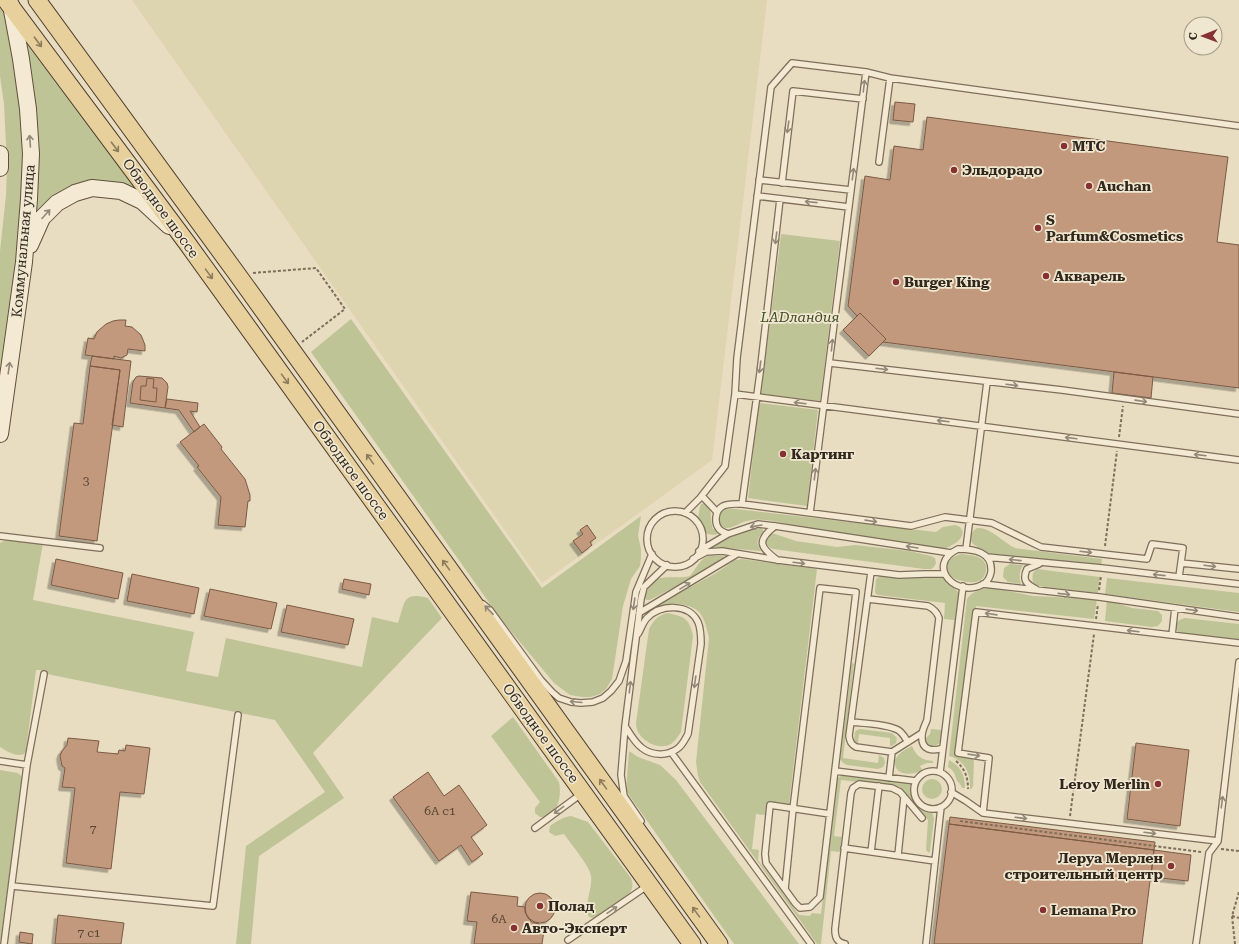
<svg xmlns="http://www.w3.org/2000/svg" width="1239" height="944" viewBox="0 0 1239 944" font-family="'Roboto Serif',serif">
<defs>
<filter id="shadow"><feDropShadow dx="-3.5" dy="3.5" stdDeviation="0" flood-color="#0004"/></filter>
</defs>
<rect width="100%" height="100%" fill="#e8dcc1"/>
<path fill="#dcd5b0" d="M132,0H767L712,460L542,583Z"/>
<path fill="#bfc497" d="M0,0H2L18,65L26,181L0,404V251L6,195L7,166L4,104L0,76Z
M29,45L31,46L138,191L104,185L35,223C36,190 39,157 37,124C36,98 31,73 26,47Z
M781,234L840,241L820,401L761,394Z
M351,319L542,588L641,516L638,536L641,549V558L640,566L631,579L623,606L612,679L606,689L600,694L591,697H582L570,695L554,683L500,618L311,352Z
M759,403L818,410L807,506L748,498Z
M705,503L709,506C712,514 710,521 713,529L718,531L720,534C699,539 695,520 701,504Z
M727,508L936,532L943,527L955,525L960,527L963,532C961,543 951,545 943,550L799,528C786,523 761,517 747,521C740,522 733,529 726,528C714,526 718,512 727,508Z
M761,528L763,530V533C756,539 756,543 761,551H760L714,547L715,544L718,542L745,531Z
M977,528C990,527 1003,542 1015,548L1102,559L1101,567L987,553L983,551L972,543C970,536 971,532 977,528Z
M770,534H775L796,541L837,547L855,545L909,551L931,556L935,558L936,563L934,567L931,569H924L773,549C766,546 762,539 770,534Z
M13,539L43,543L33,600L194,632L186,671L218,677L226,638L362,667L372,617L398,623C405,603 402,591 428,598L442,618L313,753L344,798L259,856L251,944H236L246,846L325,792L275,720L42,673V670H36L26,751L24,754C16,757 8,752 0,747V543L6,540Z
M962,554C968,555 975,555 980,558C989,563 988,576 979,581C975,583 972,582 967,582C964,581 961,581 958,580C942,574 944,557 962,554Z
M708,556H722L725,557L726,559L723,561L650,600H647L645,599C644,594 645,591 647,587C657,572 675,580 690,576C696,569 699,560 708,556Z
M742,559L817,569L789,805L767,802L765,815L756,814L752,849L759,850L758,860L799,915L810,916L812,913L821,914L837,779L842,775H846L909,783L911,784L912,793L918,803L921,806L932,812L934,819L930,851L929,853L926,850L928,820L900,787L841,780L834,836L842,837L840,852L831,851L821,944H817L700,782L698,776L696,762L709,638C707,629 705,619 699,612C696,609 692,607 688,606C671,600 662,605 648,615H646L645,612L716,573L735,560Z
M1010,564L1023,565C1019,572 1019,577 1021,584L1008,582L1003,577L1004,568Z
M1037,569L1100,577L1098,593L1036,586C1032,582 1032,579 1033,573Z
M930,575C933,575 937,575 940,576C942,577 959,592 960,594L941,742L934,747C928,747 925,744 926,738L930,734L931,729L942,730L954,620L944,619L945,603L878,595L876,594L875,592L876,579L880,576L901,578Z
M1107,578L1239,593V612L1105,594Z
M986,588H993L1033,596L1097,599L1094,619L976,606L957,755L971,757L974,761L973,787L970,790C971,774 965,760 949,756L967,599C972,592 978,590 986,588Z
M1107,600L1132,608L1158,611L1162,615V621L1158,626L1152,627L1105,621Z
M667,613C684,616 690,619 693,636L681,732C678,737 675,741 671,744C660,750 644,743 638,732C637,730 636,726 636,723L649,629C654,620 657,616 667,613Z
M1185,618L1239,624V642L1178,634L1175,625C1178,621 1180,619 1185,618Z
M852,663L854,664L843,758L878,763L879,755L884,758L885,763L883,767L878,769L847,765L843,763L840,759Z
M513,717L559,782C562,796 558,818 540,817L535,813V808L540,802L491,736Z
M860,729L892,733L897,738L896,743L892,746H890V738L859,734L858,743L854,742L855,732L857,730Z
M912,746C916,756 922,760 933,761V763H927L920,766L923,771C914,774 898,777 895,765C894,762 895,759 897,757C900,752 907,749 912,746Z
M629,751L638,757L660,765L676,780L799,944H734L626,791Z
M949,760C960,766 965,774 965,788H962C961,785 960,784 958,782C954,776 957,773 948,767Z
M0,770L18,773L22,777V781L0,944Z
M922 789a10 10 0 1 1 20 0a10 10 0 1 1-20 0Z
M571,816L588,822L631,878C632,881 633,885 632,888C630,898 603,912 594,918L589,917C583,906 593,888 591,876C590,866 570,843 564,834L555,836L549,832L550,826C557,821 563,817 571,816Z"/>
<path fill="#c2997b" stroke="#7b5a44" filter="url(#shadow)" d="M895,102L915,104L913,122L893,120Z
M927,117L1228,157L1217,242L1239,245V388L883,342L886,339L860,313L857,316L848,306L865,176L890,180L894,146L923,150Z
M860,313L886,339L869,356L843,330Z
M119,320H126L125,326L132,327L141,335L145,345V351L128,349L127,355L121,358L114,356V359L85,355L88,338L94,339L97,332L106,324L113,321Z
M92,356L131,361L123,427L112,425L120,370L90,366Z
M90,366L120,370L97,541L59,536L74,423L83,424Z
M1114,372L1153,377L1151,398L1112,393Z
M139,376L162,378L167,383L168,387L165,408L130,403L133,382L136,377Z
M147,378L154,379L153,388H157L156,402L140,400L141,386H146Z
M167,399L198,403L197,412L190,411L200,427L194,432L179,410L165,408Z
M204,424L222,447L221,449L245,479L250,495V501H248L245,527L218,525L221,497L197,467L199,466L180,442Z
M587,525L596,538L590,542L592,545L582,553L573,541L583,534L580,530Z
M56,559L123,573L118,599L51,585Z
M132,574L199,588L194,614L127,601Z
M344,579L371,584L369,595L342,589Z
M210,589L277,603L271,629L204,616Z
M287,605L354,619L348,645L281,632Z
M68,738L99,741L97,752L118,754L119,750L125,751L126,745L150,748L144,794L120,792L111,869L66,863L75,788L62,787L65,768L62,766L60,756L62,751L67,745Z
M1136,743L1189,750L1180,826L1127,819Z
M428,772L444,796L459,785L487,825L471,837L483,854L472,862L461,845L439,861L393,797Z
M950,817L1155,842L1154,850L949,824Z
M949,824L1154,850L1142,944H934Z
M1154,850L1191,855L1188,881L1151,877Z
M471,892L518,897L517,906L525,907V912L528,918L532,922L539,924L538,929L544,930L542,944H474L477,922L467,921Z
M525 908a15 15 0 1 1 30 0a15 15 0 1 1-30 0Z
M58,915L124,923L121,944H55Z
M20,932L33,934L32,944L19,942Z"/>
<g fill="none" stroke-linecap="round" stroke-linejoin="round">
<g stroke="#7f6e5b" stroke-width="8">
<path id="service" d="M879,162L890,78
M759,180L851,190
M782,183L793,91L863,99
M757,196L849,207
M830,363L1062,390L1239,414
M735,394L1239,460
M702,496L717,512
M742,504L760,373L780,199
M647 539a28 28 0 1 1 56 0a28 28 0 1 1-56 0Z
M685,513L700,498L725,466L735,394L737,358L771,87L792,63L866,72L890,78L1239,126
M810,513L866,72
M775,526C756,541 760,547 777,560
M728,534C725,533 722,532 719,529C714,523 715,510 723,506C728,503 737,504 742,504L911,526L945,517L992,523L1041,547L1147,559L1152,544L1183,548L1179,577
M0,536L100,548
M958,549C974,549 993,552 991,572C990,577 989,580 985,583C957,601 924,565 958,549Z
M966,549L987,382
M699,551L728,534L758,524L775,526L951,553
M987,557L1102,568L1239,584
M693,559L706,552L722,551L778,560L899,575L925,574H945
M1181,563L1239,569
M871,572L849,736C850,742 851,744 856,747L892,752
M983,584L1099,597L1239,617
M1036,589C1026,584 1022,580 1027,569L1039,564
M868,599L928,606C934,609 937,612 939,618L927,720C925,725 922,730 922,736C921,750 932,752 943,748
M483,604L490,610L541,680L552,692L559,698L571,702L581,703L593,702L603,698L611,691L619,681L626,661L636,592L652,554
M639,613L737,554
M1172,635L1175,608
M851,722C863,723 888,724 898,730C903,733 905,738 908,742
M625,726C630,734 635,743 642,748C652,756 667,756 677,749C683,745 685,739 688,734L701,644C701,636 701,629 698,622C689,603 661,604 647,618C643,622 641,629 638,634
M671,752L811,944
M0,761L27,765L44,674
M835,771L916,781
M914 790a19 19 0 1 1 38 0a19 19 0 1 1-38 0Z
M940,772L963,586
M889,778L892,752L922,733
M951,792L966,801L983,813L1218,841
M983,813L989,758L958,753L976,612L1239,643
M641,821L624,796L621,775L625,726L641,599L644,587L667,565
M535,828L581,794
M844,848L935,861
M871,852L879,786
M898,855L904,797
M12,886L213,906L238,715
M785,889L793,809L820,588L856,592L820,897L810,907L800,908L795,903L766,863L765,854L770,805L830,814
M568,940L647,886
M4,944L27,765
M845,944C837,942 835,938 835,929L851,793L853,788L859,784L892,788L900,792L922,818
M926,944L941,807
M1196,944L1209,853L1218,841L1239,662"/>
</g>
<g stroke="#61503e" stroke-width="18">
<path id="secondary" d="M0,154V168
M30,245L42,218L57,203L75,193L92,188L121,191L142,201L169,226
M0,434L24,262L29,199L31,154L28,109L21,59L11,5"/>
</g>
<g stroke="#4d3d2f" stroke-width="19">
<path id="primary" d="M6,0L187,243L692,944
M37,0L237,274L719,944"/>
</g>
<path stroke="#7f6e5b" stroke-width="2" stroke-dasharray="3 2" stroke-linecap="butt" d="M253,273L316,268L345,309L302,342
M1119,437L1123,406
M1105,546L1117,451
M1099,590L1101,576
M1096,619L1098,604
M956,761C965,769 968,777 968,789
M1070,816L1094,634
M960,821L1201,852
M1221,849L1239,851
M1232,916L1239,918
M1235,944L1232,916L1239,892"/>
<use href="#service" stroke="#f4ead3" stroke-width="5.5"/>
<use href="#secondary" stroke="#f4ead3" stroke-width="16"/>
<use href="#primary" stroke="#e7d09c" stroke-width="17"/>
</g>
<defs><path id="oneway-shaft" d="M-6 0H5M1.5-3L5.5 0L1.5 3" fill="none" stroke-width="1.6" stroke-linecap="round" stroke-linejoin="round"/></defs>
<g stroke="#8c7c5c">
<use href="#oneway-shaft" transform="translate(38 42) rotate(53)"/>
<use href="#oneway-shaft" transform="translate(115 147) rotate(53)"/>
<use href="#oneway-shaft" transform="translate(209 274) rotate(54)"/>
<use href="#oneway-shaft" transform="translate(285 379) rotate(54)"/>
<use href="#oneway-shaft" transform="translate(370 459) rotate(-126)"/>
<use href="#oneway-shaft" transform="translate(446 565) rotate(-126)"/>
<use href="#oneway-shaft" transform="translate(603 784) rotate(-126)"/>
<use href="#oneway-shaft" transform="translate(696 912) rotate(-126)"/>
</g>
<g stroke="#928878">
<use href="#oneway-shaft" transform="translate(864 86) rotate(-83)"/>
<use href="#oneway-shaft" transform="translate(788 127) rotate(98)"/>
<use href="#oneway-shaft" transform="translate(30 141) rotate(-94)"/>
<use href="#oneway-shaft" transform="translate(853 174) rotate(-83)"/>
<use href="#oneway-shaft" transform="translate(811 202) rotate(-174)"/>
<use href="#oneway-shaft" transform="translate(46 214) rotate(-48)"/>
<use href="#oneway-shaft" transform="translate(776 238) rotate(97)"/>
<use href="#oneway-shaft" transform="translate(832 345) rotate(-84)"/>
<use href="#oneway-shaft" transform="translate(760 367) rotate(97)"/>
<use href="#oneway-shaft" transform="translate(9 368) rotate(-82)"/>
<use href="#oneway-shaft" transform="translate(882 369) rotate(7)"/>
<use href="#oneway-shaft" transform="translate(1012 385) rotate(7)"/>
<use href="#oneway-shaft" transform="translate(1141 401) rotate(8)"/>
<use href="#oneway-shaft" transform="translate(800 403) rotate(-173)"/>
<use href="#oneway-shaft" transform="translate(943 421) rotate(-173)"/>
<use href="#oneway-shaft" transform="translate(1071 438) rotate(-173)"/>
<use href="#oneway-shaft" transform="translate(1200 455) rotate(-173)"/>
<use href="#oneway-shaft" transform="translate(815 474) rotate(-83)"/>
<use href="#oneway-shaft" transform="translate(871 521) rotate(8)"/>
<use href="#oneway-shaft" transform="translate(756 526) rotate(170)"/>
<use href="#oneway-shaft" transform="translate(912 547) rotate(-171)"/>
<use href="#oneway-shaft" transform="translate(1086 552) rotate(7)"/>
<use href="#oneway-shaft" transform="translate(1015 560) rotate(-174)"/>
<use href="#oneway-shaft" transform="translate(799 563) rotate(7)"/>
<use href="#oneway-shaft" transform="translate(1210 566) rotate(7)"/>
<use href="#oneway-shaft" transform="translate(1159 575) rotate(-174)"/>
<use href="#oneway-shaft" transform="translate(685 586) rotate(-31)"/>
<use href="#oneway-shaft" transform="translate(1064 594) rotate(6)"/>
<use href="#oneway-shaft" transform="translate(634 604) rotate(98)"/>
<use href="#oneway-shaft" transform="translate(489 610) rotate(-133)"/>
<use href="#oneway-shaft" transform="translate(1192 610) rotate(8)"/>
<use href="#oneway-shaft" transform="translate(991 614) rotate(-172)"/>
<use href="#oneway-shaft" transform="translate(1133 631) rotate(-173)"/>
<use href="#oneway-shaft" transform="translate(695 682) rotate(98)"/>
<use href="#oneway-shaft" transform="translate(630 687) rotate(-83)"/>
<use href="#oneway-shaft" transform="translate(576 702) rotate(-175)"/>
<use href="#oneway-shaft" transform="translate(974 755) rotate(8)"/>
<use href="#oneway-shaft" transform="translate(1222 802) rotate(-83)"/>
<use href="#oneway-shaft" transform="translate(559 810) rotate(144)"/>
<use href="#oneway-shaft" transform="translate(1021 818) rotate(7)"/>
<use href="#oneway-shaft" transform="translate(1150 833) rotate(7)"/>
<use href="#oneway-shaft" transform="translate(612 910) rotate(-34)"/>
</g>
<g fill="#873232" stroke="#f0e7d0" stroke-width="1.5">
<circle cx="1064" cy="146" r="4"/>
<circle cx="954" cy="170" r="4"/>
<circle cx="1089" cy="186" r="4"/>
<circle cx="1038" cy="228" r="4"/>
<circle cx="1046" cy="276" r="4"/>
<circle cx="896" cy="282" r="4"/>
<circle cx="783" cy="454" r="4"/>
<circle cx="1158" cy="784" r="4"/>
<circle cx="1171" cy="866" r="4"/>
<circle cx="540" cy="906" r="4"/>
<circle cx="1043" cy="910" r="4"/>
<circle cx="514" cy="928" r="4"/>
</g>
<g text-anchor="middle" stroke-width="3.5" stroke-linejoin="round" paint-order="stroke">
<g font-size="12" fill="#554434">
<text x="86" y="485">3</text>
<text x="440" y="815">6А с1</text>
<text x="93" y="833">7</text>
<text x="499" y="923">6А</text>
<text x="89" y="937">7 с1</text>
</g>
<g font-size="14" font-weight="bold" fill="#31271d" stroke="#f0e7d0" text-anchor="start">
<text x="1072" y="151">МТС</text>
<text x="962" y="175">Эльдорадо</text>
<text x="1097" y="191">Auchan</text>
<text x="1046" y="225">S<tspan x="1046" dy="16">Parfum&amp;Cosmetics</tspan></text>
<text x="1054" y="281">Акварель</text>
<text x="904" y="287">Burger King</text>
<text x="791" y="459">Картинг</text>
<text x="1150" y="789" text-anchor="end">Leroy Merlin</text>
<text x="1163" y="863" text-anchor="end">Леруа Мерлен<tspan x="1163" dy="16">строительный центр</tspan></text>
<text x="548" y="911">Полад</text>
<text x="1051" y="915">Lemana Pro</text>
<text x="522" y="933">Авто-Эксперт</text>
</g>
<g font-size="14" fill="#31271d" stroke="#f0e7d0">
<text transform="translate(161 208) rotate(54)" y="5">Обводное шоссе</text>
<text transform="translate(23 241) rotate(-85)" y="5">Коммунальная улица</text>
<text transform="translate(351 470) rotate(54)" y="5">Обводное шоссе</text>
<text transform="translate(541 733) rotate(54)" y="5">Обводное шоссе</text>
</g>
<g font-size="14" font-style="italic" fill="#414b26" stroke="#f0e7d0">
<text x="800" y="322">LADландия</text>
</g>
</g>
<g transform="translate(1203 36) rotate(269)"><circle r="19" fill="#f0e7d0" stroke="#a49a88"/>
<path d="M0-3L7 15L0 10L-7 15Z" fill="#873232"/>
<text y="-6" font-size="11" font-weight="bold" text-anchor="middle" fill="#31271d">С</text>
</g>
</svg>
